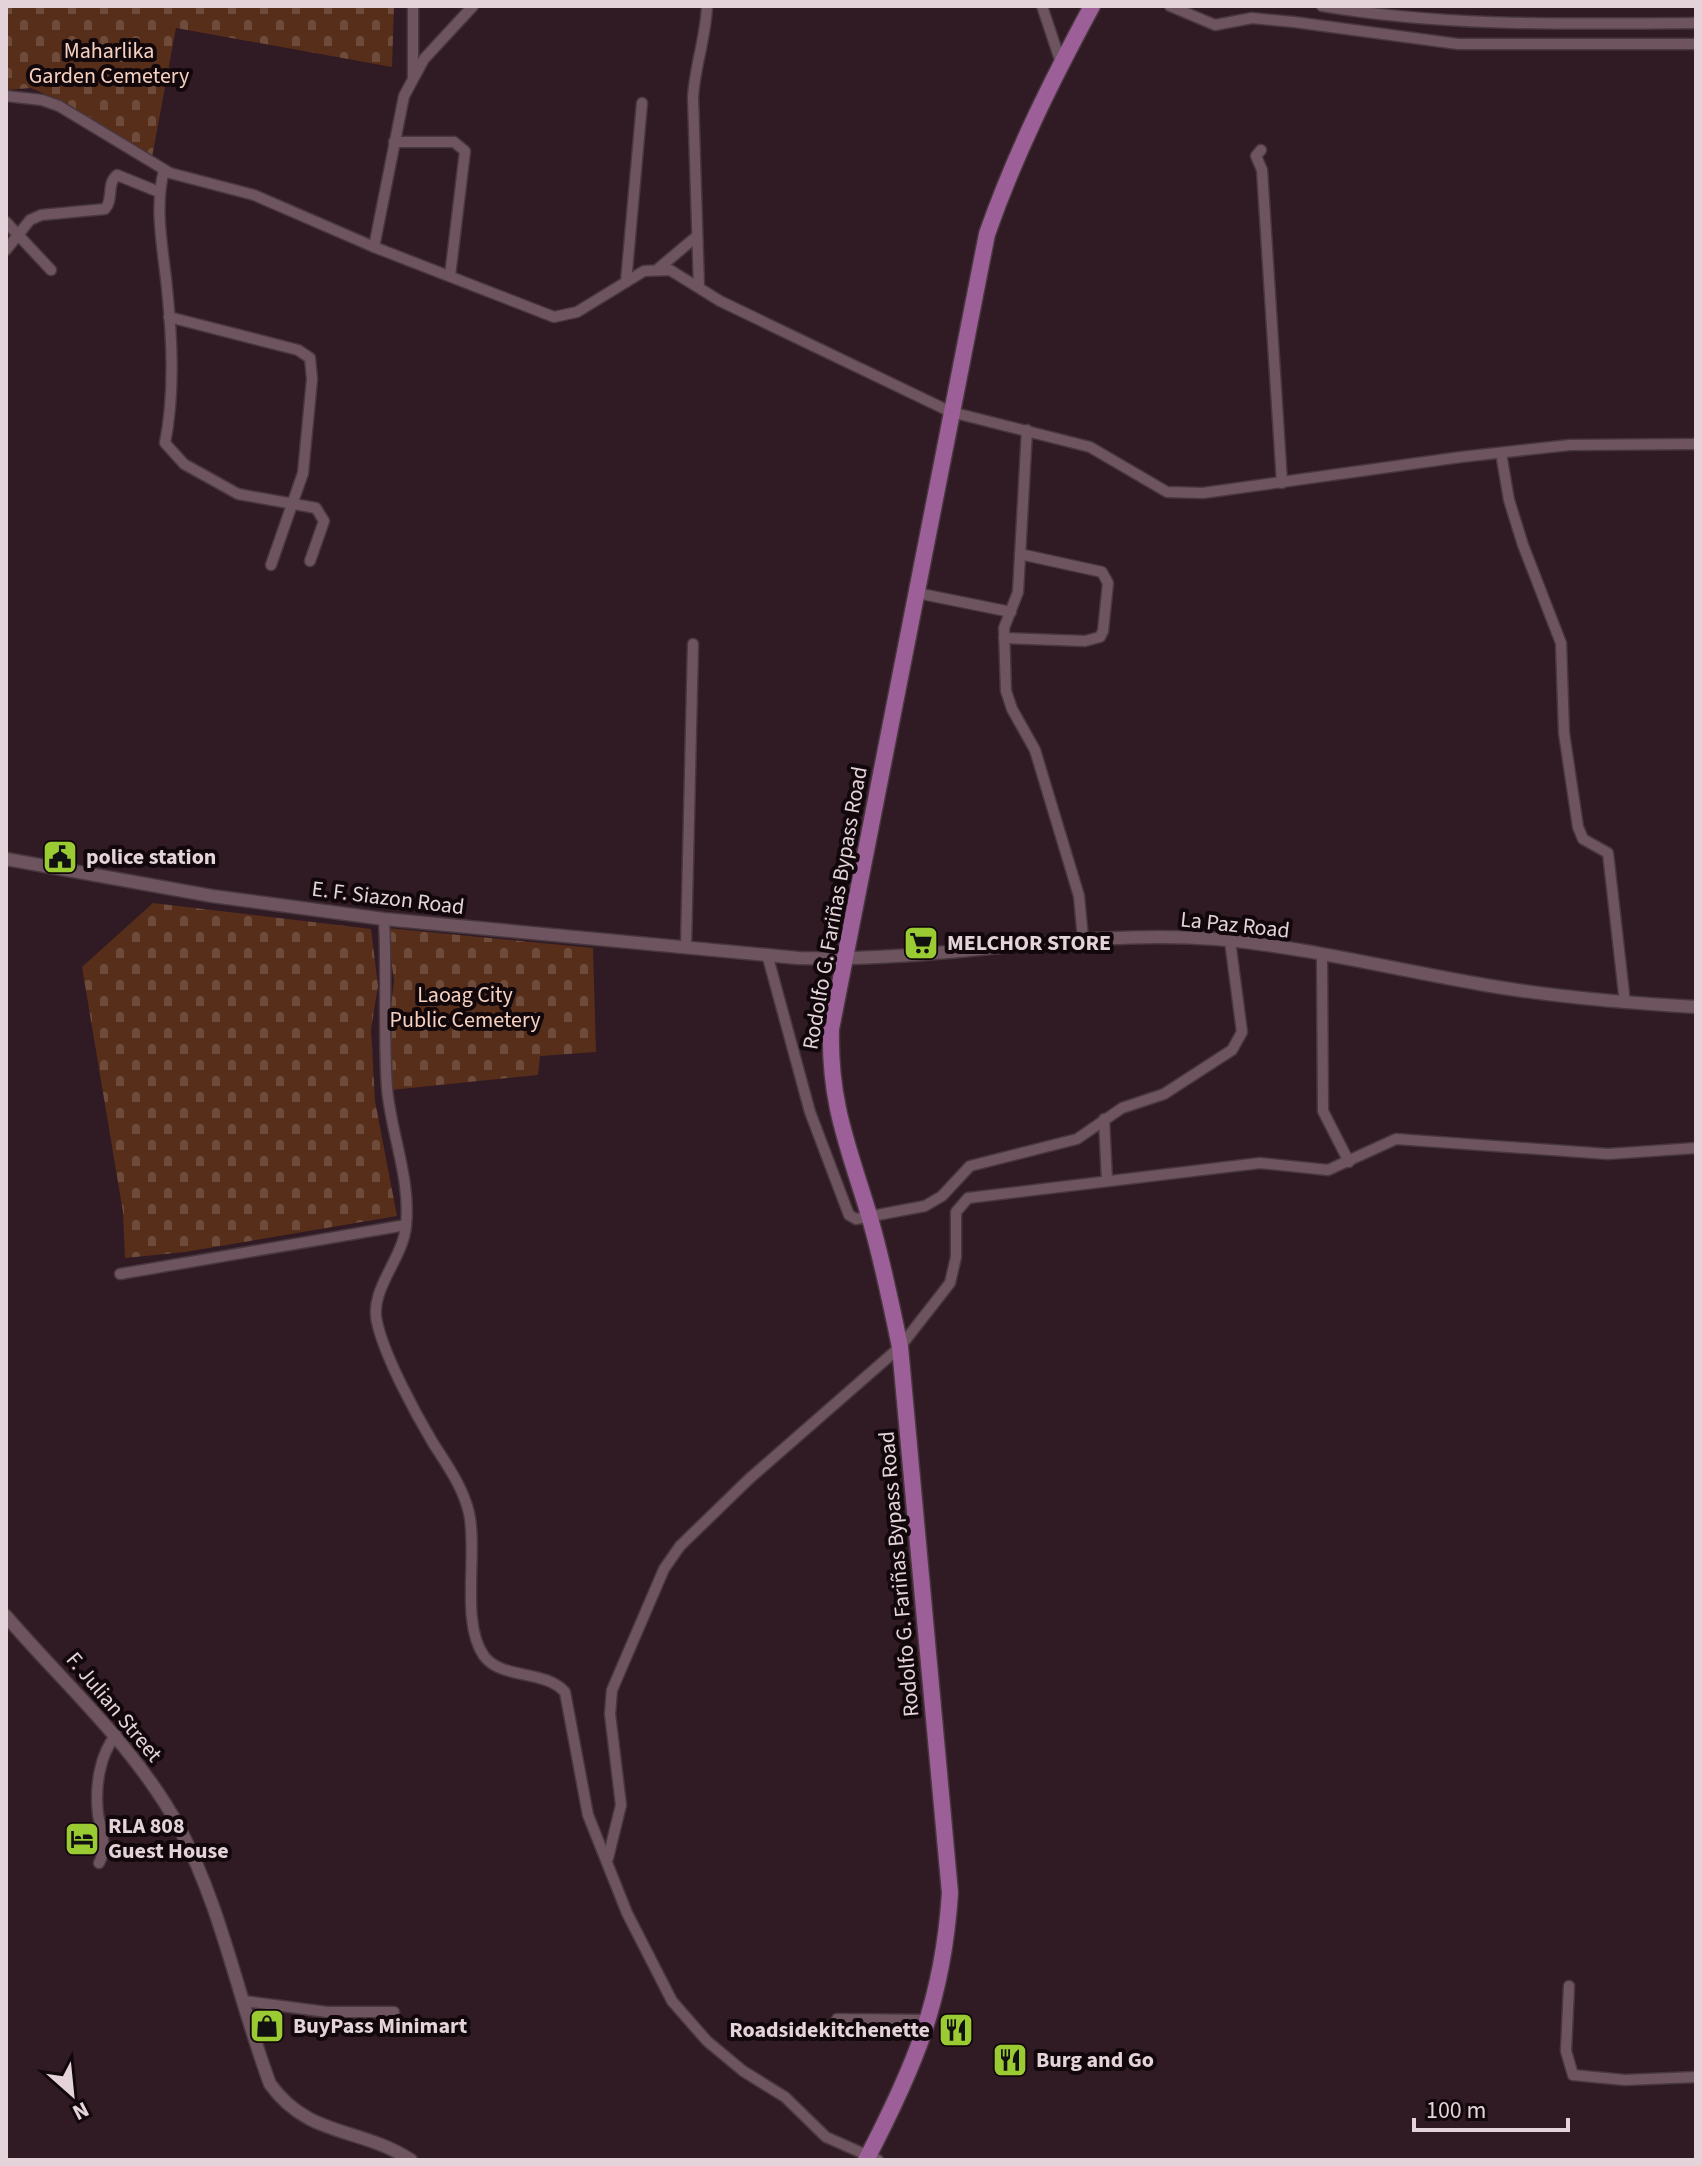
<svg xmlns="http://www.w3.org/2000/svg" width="1702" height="2166" viewBox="0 0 1702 2166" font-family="'Source Sans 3',sans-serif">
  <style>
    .cemetery { fill: url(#cemetery-stones) }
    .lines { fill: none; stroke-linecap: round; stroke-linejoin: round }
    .minor-casing { stroke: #48373e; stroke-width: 13 }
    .tertiary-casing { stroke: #48373e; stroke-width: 15 }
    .primary-casing { stroke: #48373e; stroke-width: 19 }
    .minor { stroke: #6e545f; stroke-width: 10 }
    .tertiary { stroke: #6e545f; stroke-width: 12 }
    .primary { stroke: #9c5f98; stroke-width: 16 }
    .labels { text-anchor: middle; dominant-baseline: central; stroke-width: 8; stroke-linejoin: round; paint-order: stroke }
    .park-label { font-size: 22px; fill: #f7d1c0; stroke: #12080c }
    .poi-label { font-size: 22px; font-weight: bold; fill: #e4d4da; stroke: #12080c; text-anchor: start }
    .street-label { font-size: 22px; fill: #e4d4da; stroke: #12080c }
  </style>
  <defs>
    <pattern id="cemetery-stones" width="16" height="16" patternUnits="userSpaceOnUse" patternTransform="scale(2)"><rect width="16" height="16" fill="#572e1a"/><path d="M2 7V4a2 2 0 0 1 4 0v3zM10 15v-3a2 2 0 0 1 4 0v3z" fill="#6f4b3b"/></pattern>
  </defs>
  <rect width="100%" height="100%" fill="#301a24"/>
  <g class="cemetery">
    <polygon points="6,6 394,6 392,67 176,28 152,157 66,103 31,88 6,90"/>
    <polygon points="153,903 371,929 378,986 371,1029 375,1101 397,1216 185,1252 125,1258 123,1212 82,967"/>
    <polygon points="387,928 593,948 596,1052 540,1056 538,1075 391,1090 388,1030 394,981"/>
  </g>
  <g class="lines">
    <g class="minor-casing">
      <g id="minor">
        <polyline points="413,6 413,76"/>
        <polyline points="1042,6 1061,63"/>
        <polyline points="1170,6 1215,25 1252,18 1294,22 1458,44 1696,44"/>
        <path d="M 1322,6 C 1446,27 1570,24 1696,23"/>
        <polyline points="6,96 42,100 59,106 170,173 254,195 374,247 554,317 577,312 644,271 670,270 720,301 951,412 1090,447 1167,492 1203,493 1461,457 1570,445 1696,444"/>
        <polyline points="394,142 454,142 465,151 450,276"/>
        <polyline points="1261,150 1256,156 1262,170 1282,483"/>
        <path d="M 164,170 C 154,209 163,248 167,288 C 172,338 175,393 165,443 L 184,464 L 238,494 L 316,508 L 324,521 L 310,561"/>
        <polyline points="6,222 51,270"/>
        <polyline points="374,247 404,96 424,59 473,6"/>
        <path d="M 6,250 L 30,220 L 41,215 L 105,209 C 114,199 106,184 117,175 L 159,192"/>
        <polyline points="659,268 697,236"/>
        <polyline points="626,282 642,103"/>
        <path d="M 699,287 L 693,97 C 695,65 706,37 707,6"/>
        <polyline points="169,317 298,350 310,358 312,379 303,473 271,565"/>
        <polyline points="1027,430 1018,592 1004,628 1006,691 1012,709 1035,750 1079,896 1083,939"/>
        <polyline points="1501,453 1509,500 1523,545 1561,643 1564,733 1578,827 1583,839 1608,853 1625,1003"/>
        <polyline points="917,593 1011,612"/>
        <polyline points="1004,638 1085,641 1100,637 1103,631 1108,583 1102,572 1020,554"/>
        <path d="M 384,919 C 387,975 383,1032 387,1088 C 391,1134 411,1179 406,1226 C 403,1259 369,1290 377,1322 C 384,1355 415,1413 433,1443 C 447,1465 463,1487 469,1513 C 478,1554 460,1622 484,1656 C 502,1680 544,1669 565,1692 L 588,1815 L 627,1913 L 672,2001 L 707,2041 L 743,2071 L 785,2097 L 826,2137 L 878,2160"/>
        <polyline points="686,947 693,644"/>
        <polyline points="767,954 810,1112 849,1215 856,1219 925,1206 942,1196 970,1166 1077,1139 1122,1108 1164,1094 1232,1050 1242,1032 1230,941"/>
        <polyline points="1322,956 1323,1111 1349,1162"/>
        <polyline points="1104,1119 1107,1180"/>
        <polyline points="120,1274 406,1225"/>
        <polyline points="608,1858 621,1805 610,1714 612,1690 664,1569 680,1546 749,1479 900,1347 950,1283 956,1257 956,1212 968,1198 1260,1163 1328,1170 1396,1139 1608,1154 1696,1148"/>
        <path d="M 99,1863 C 108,1846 101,1833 98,1814 C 95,1788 99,1755 116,1735"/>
        <polyline points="1569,1986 1566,2051 1573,2075 1625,2080 1696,2077"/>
        <polyline points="244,2001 327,2012 394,2012"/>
        <polyline points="837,2019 930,2020"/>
      </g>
    </g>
    <g class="tertiary-casing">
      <g id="tertiary">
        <path d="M 6,859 L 212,896 L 384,919 L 798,958 C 938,963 1076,928 1216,939 C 1306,947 1396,970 1485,985 C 1555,997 1625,1003 1696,1007"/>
        <path d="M 6,1616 C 66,1686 134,1745 179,1827 C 222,1909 238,1998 270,2084 C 309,2138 358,2126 411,2160"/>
      </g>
    </g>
    <g class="primary-casing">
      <path id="primary" d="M 866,2160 C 915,2066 943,2000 950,1893 L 900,1347 C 891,1303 882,1259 869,1215 C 848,1146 829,1102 831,1029 L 987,234 C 1015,154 1052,80 1092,6"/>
    </g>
    <use href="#minor" class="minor"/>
    <use href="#tertiary" class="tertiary"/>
    <use href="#primary" class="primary"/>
  </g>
  <defs>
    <g id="civic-square" transform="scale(1.8)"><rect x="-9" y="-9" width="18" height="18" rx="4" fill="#9bcb33" stroke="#12080c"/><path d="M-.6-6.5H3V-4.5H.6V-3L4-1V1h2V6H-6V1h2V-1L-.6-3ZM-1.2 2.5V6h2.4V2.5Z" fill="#111"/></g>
    <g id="supermarket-square" transform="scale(1.8)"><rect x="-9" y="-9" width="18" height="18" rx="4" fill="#9bcb33" stroke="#12080c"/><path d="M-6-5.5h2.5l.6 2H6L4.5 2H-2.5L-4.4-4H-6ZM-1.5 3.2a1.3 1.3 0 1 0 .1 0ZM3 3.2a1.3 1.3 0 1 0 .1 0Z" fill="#111"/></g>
    <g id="hotel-square" transform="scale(1.8)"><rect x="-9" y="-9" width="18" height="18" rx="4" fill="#9bcb33" stroke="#12080c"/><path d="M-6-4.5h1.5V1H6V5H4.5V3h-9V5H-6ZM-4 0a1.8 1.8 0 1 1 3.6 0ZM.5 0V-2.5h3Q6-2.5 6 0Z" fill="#111"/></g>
    <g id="shop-square" transform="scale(1.8)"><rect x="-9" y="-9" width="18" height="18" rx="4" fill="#9bcb33" stroke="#12080c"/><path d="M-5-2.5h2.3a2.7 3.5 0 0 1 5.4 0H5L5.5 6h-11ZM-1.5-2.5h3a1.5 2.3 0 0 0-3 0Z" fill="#111"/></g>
    <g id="restaurant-square" transform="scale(1.8)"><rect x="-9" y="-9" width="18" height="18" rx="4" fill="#9bcb33" stroke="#12080c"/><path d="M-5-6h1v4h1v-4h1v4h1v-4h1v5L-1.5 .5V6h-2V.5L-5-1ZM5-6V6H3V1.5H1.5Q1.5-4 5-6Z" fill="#111"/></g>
  </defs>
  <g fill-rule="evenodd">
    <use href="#civic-square" x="60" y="857"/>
    <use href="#supermarket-square" x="921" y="943"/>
    <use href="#hotel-square" x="82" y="1839"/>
    <use href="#shop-square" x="267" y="2026"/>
    <use href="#restaurant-square" x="956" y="2030"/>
    <use href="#restaurant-square" x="1010" y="2060"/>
  </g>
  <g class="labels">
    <g class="park-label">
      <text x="109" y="51">Maharlika<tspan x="109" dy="25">Garden Cemetery</tspan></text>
      <text x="465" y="995">Laoag City<tspan x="465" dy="25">Public Cemetery</tspan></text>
    </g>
    <g class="poi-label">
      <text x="86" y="857">police station</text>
      <text x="947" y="943">MELCHOR STORE</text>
      <text x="108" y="1826">RLA 808<tspan x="108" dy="25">Guest House</tspan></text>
      <text x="293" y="2026">BuyPass Minimart</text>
      <text x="930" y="2030" text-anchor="end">Roadsidekitchenette</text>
      <text x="1036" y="2060">Burg and Go</text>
    </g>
    <g class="street-label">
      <text transform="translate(388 898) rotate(7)">E. F. Siazon Road</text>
      <text transform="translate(835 908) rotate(-80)">Rodolfo G. Fariñas Bypass Road</text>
      <text transform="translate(1235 925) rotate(6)">La Paz Road</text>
      <text transform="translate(899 1574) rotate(-95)">Rodolfo G. Fariñas Bypass Road</text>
      <text transform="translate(114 1707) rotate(50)">F. Julian Street</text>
    </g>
  </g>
  <rect width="1702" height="2166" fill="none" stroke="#e4d4da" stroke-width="16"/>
  <g transform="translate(72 2094) rotate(153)" stroke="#12080c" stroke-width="6" paint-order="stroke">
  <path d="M0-6L14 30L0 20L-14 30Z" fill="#e4d4da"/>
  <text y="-12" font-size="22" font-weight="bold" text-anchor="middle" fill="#e4d4da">N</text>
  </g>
  <path d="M1414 2118v12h154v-12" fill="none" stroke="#e4d4da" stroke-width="4"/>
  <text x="1426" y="2118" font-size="24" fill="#e4d4da" stroke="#12080c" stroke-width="6" paint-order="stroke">100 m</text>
</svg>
